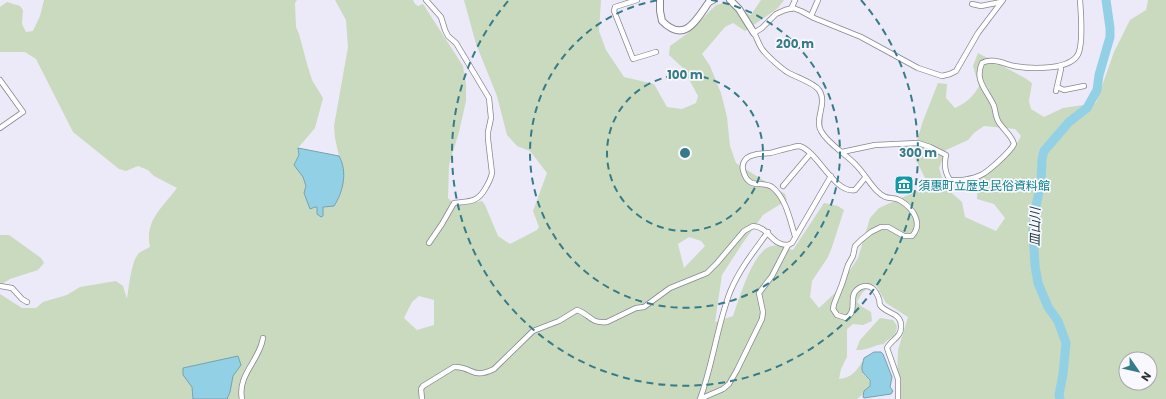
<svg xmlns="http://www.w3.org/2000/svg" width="1166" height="399" viewBox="0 0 1166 399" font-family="Poppins,'Noto Sans JP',sans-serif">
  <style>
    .green { fill: #c9dabe; fill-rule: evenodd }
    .water { fill: #92d1e5; stroke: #76a1b1 }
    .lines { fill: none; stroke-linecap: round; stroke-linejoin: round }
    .river { stroke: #92d1e5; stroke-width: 9 }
    .street-casing { stroke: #888693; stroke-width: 6 }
    .secondary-casing { stroke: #888693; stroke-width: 8 }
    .street { stroke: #fff; stroke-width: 4.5 }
    .secondary { stroke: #fff; stroke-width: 6 }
    .ring { fill: none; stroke: #367c88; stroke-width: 2; stroke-dasharray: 7 5 }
    .labels { text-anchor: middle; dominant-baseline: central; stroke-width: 3.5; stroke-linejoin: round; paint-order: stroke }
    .culture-label { font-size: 12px; fill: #0d838f; stroke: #f9f8fe; text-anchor: start }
    .water-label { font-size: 13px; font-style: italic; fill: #16353e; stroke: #f9f8fe }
    .centre { fill: #367c88; stroke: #f9f8fe; stroke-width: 2 }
    .ring-label { font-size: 12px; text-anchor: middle; font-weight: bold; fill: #367c88; stroke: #f9f8fe; stroke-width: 3.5; stroke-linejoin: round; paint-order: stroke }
  </style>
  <rect width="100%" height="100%" fill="#eceaf8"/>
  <g class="green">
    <path d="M 44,0 L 297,0 L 295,3 L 296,27 L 299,34 L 307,64 L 312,80 L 323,98 L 315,128 L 298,148 L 299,155 L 294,165 L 303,177 L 306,186 L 304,194 L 311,209 L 315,207 L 317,207 L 323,216 L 323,207 L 343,181 L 342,161 L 339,156 L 335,138 L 334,126 L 348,47 L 346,20 L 335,0 L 413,0 L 415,4 L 418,6 L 423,4 L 463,66 L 466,84 L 466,101 L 459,132 L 449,165 L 448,198 L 457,206 L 482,201 L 485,205 L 498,236 L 510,244 L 537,230 L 539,227 L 533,211 L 547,173 L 530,151 L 517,146 L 507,135 L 497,96 L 476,44 L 464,0 L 601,0 L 599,31 L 606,50 L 624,77 L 654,84 L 667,107 L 682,109 L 696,103 L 698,96 L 683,68 L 669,55 L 670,46 L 688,33 L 716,5 L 724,3 L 751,15 L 761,0 L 784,0 L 778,8 L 745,31 L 733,23 L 725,27 L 702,54 L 710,66 L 721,93 L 727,117 L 730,146 L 736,163 L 785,194 L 787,200 L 763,215 L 742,244 L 722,275 L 715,322 L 733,316 C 739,300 753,249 772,246 C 778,244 787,249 793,250 L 824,203 L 838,206 L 844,210 L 832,247 L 828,257 L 812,281 L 810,297 L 819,308 L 835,293 L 858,258 L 870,218 L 879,208 L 921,189 L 927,182 L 913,154 L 923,121 L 938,83 L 947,84 L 946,98 L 955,108 C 966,103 973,97 979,86 L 973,66 L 978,53 L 1025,78 L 1032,83 L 1029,101 L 1031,109 L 1044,117 L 1063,108 L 1096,103 L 1114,52 L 1130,20 L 1146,10 L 1148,0 L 1166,0 L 1166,399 L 895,399 L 897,386 L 898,350 L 908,317 L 886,303 L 877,287 L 872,284 L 862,293 L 857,302 L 861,306 L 871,312 L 872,321 L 863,325 L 853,324 L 847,329 L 847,357 L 841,369 L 839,379 C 852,378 857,370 864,359 L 863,374 L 868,378 C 873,388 864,393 857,399 L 0,399 L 0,294 L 22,308 L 36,308 L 43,302 L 67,295 L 80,287 L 116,281 L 123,286 L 127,299 C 129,288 131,261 139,253 C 142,251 146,249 150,247 C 144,221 163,207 177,188 L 154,176 L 148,170 L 138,166 L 126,171 L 119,169 L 73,132 L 36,59 L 25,52 L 0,52 L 0,7 L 7,2 L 20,6 L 23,10 L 22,24 L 26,32 L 33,31 L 40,16 ZM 984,126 L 1015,129 L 1021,136 L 1014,149 L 993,167 L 978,178 L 977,199 L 994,204 L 1005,218 L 996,231 L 965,217 L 962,202 L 945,187 L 939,168 L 946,150 L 968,140 L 974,133 ZM 689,237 L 701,241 L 705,246 L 684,268 L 678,244 ZM 419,296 L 434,300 L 434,325 L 417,330 L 404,318 L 412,302 ZM 1126,359 L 1150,359 L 1150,383 L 1126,383 Z"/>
    <polygon points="0,235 9,235 41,258 44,263 38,270 10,279 0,285"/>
    <path d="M 880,318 L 893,320 L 897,326 C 896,339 890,336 884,344 C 874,345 866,351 856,350 L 860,340 Z"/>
  </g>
  <g class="water">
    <path d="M 298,148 L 339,156 C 348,172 343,192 334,206 L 323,207 L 323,216 L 321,217 L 317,214 L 317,207 L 315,207 L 310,209 L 304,193 L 306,186 L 303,177 L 294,165 L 299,155 Z"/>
    <path d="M 874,352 L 881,352 L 883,354 L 892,377 L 890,387 L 893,391 L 891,394 L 864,398 L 863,397 L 864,391 L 870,386 L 870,380 C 860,370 861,371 864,358 Z"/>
    <polygon points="238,356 241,365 233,376 230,392 227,399 193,399 192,387 183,375 183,368"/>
  </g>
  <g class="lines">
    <polyline class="river" points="1060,399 1059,395 1063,374 1066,343 1058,321 1048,307 1038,283 1035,266 1033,228 1035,211 1041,182 1042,159 1044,151 1069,122 1087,108 1097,90 1099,75 1110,37 1110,28 1106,0"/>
    <g class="street-casing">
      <g id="street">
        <path d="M 426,0 L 441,17 L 445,30 L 448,36 L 456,43 L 489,98 L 491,118 L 488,132 L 488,139 L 492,173 C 491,179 488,184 485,189 C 477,203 469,201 454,203 L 442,224 L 429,243"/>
        <polyline points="637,0 615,7 614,11 633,59 656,52"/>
        <polyline points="972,4 981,6 1001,2"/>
        <polyline points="791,9 795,0"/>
        <polyline points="811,16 818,0"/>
        <polyline points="0,80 23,112 0,128"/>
        <polyline points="1057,87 1064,90 1084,86"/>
        <polyline points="1056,91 1061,69 1060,66"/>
        <path d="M 842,152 L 875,145 L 918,143 L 930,147 L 946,155 C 944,164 945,173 950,180 C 959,181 973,179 981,175 C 988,172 1011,151 1014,144 C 1012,136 1005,131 1000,124 C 995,118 996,112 994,106 C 987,90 974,81 982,63 C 991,57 1005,64 1014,66 C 1030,69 1073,71 1079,52 C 1083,40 1081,13 1080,0"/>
        <polyline points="783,186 810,154"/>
        <path d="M 795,236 C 790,220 786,198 772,187 C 762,180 748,191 743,170 C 741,162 747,156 754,155 C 759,153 764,154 770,153 C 776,152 783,149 790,148 C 793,147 796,146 799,146 C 817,150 834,194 855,190 L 865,178"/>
        <polyline points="0,286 12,288 22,299 27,302"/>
        <path d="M 242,399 C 237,375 260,360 263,338"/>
        <path d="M 422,399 L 421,389 L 423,386 L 454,367 C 472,366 472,380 494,369 L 533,331 L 559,321 L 577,310 C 590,314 590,324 607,322 L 636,308 L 644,307 L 670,288 L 707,273 L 717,263 L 744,231 L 753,226 C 769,227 772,246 788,245"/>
        <polyline points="700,399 723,389 729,384 737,370 762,319 763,312 759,293 772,276 788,245 792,243 831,176"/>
        <path d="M 700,399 C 713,364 717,326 730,292 C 739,270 754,251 768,232"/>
        <path d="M 898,399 L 898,379 L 887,348 C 891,340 902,337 901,326 C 901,312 886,314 880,305 C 879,303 880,301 879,299 C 876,291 871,283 861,287 C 845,295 860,310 846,318 L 837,315 L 833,309 L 834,304 L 842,284 L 848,265 L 853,256 L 855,246 L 861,240 L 871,232 L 881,227 L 888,227 L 904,236 L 912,236 C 923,224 914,209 901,201 C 891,195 888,202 877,191 C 869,183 864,173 856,165 C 846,154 828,144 821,131 C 814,119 828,103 819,90 C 813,82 795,77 787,72 C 781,68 767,56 762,49 C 759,45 757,38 754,33 L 762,28 L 776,14 L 785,10 L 793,8 L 801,11 L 814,18 L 861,37 L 918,68 L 942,76 L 950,74 L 956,71 L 978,33 L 1003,0"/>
      </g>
    </g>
    <g class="secondary-casing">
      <g id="secondary">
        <path d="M 660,0 L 660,11 L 662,21 C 685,44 696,20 709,2 L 713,0"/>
        <polyline points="730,0 739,9 754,33"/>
      </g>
    </g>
    <use href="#street" class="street"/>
    <use href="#secondary" class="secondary"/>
  </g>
  <g class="ring">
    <circle cx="685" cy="153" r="78"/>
    <path d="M711 0A155 155 0 1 1 659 0"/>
    <path d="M861 0A233 233 0 1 1 509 0"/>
  </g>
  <defs>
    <g id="museum-square" transform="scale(1)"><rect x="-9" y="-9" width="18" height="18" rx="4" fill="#0f9aa8" stroke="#f9f8fe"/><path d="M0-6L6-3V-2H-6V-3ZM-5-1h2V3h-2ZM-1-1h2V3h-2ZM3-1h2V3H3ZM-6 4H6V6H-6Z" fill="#fff"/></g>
  </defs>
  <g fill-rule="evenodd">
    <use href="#museum-square" x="904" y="185"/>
  </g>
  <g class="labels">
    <g class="culture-label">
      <text x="918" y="185">須惠町立歴史民俗資料館</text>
    </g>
    <g class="water-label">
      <text transform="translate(1035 227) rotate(-89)">皿山川</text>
    </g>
  </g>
  <circle cx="685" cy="153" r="6" class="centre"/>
  <g class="ring-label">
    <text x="795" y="48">200 m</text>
    <text x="685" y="79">100 m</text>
    <text x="918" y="157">300 m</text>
  </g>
  <g transform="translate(1138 371) rotate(124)"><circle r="19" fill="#f9f8fe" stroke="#aaa9ae"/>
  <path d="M0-3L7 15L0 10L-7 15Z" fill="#367c88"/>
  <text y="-6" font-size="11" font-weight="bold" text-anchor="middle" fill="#333237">N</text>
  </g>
</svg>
